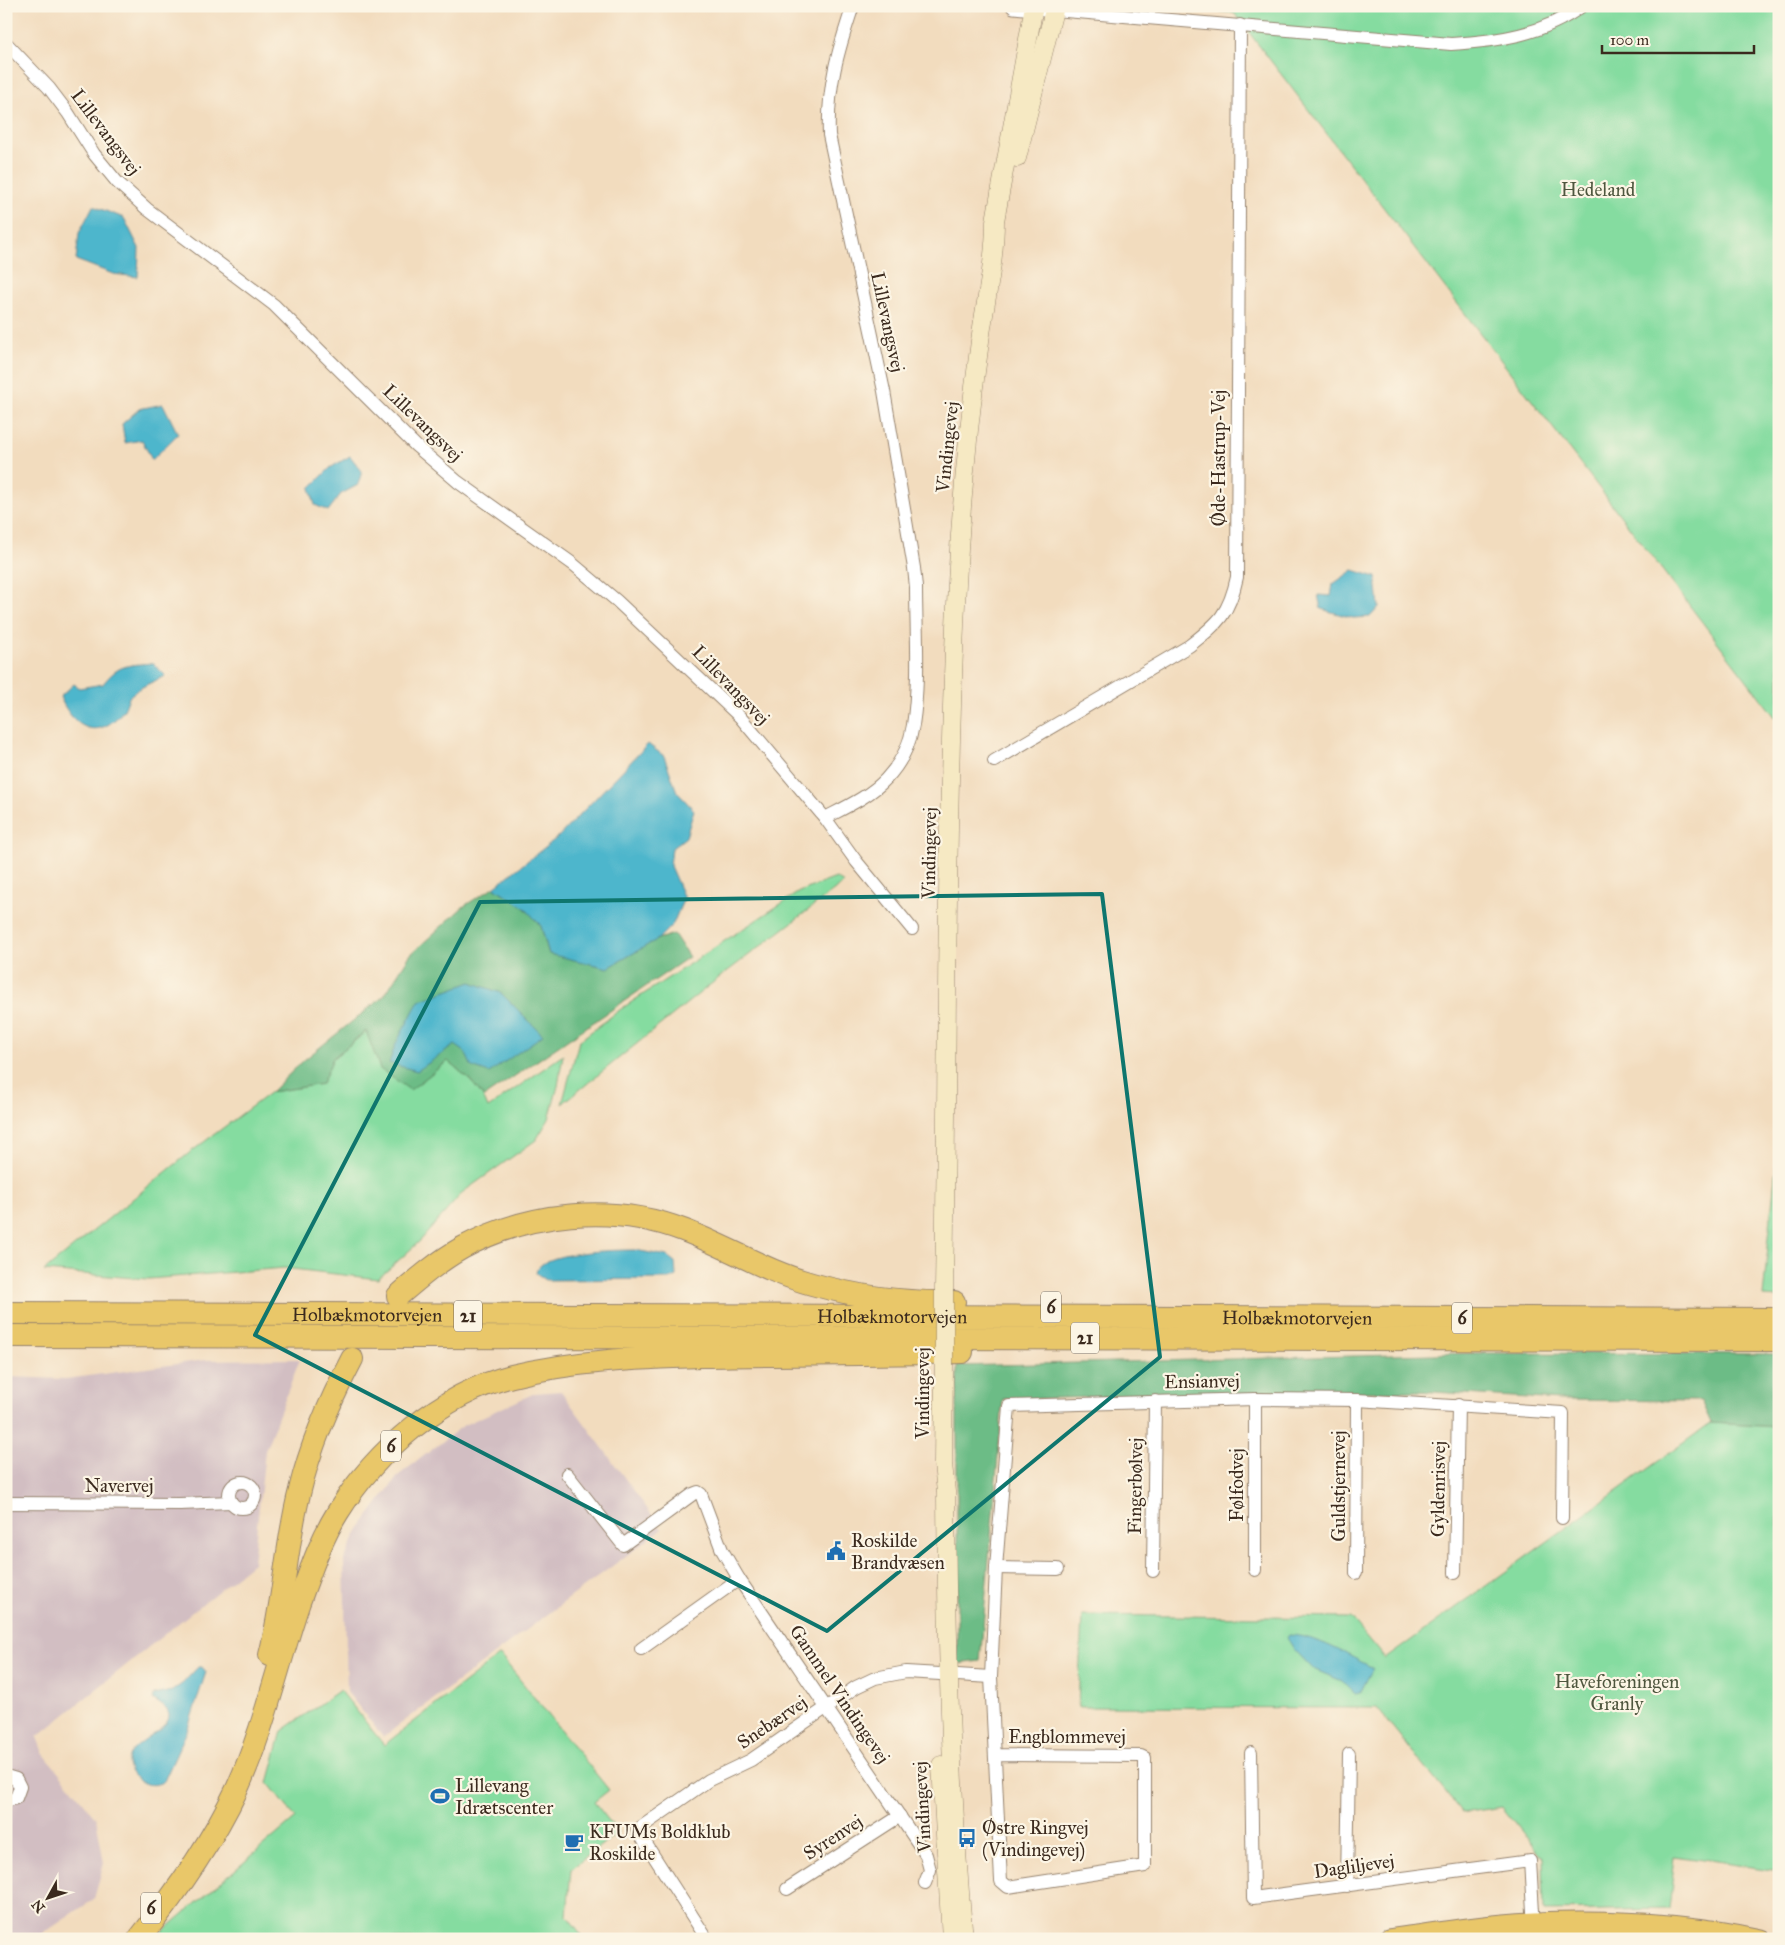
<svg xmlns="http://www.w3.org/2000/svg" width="1785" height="1945" viewBox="0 0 1785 1945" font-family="'IM FELL Great Primer',serif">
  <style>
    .industrial { fill: #d2bec2 }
    .green { fill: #85dca0; stroke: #60835f }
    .forest { fill: #6cbc86; stroke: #547352 }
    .water { fill: #4eb6cc; stroke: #447075 }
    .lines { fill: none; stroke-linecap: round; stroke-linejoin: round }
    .minor-casing { stroke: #96836e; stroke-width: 14 }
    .tertiary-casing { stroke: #96836e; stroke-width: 17 }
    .secondary-casing { stroke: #96836e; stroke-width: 19 }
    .primary-casing { stroke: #96836e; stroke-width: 21 }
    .motorway-casing { stroke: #96836e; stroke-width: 24 }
    .minor { stroke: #fff; stroke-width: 12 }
    .tertiary { stroke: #fff; stroke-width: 15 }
    .secondary { stroke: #f6e9c3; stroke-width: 18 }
    .primary { stroke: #e9c769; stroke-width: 19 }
    .motorway { stroke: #e9c769; stroke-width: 22 }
    .secondary-bridge-casing { stroke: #96836e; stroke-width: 19; stroke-linecap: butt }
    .secondary-bridge { stroke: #f6e9c3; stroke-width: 18 }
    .marked { fill: none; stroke: #0f766e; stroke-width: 4; stroke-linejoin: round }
    .labels { text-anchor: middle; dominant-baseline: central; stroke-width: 4.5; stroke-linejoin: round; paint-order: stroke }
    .shield { fill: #fcf5e5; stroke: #75675a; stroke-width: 1 }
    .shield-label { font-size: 18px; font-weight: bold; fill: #3b2a1e }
    .street-label { font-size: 19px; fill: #3b2a1e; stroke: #fcf5e5 }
    .park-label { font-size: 19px; fill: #4e563e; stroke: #fcf5e5 }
    .poi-label { font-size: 19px; fill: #3b2a1e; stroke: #fcf5e5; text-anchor: start }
  </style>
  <rect width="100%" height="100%" fill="#fcf5e5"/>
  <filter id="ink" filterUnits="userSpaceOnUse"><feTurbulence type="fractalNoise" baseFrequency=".02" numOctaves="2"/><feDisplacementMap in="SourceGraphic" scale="10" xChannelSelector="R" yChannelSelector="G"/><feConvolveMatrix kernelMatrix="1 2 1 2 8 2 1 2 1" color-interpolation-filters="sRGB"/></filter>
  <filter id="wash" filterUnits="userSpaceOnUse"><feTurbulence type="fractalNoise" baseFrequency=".0096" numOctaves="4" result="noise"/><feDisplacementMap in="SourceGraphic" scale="20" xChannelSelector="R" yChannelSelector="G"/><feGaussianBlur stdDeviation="1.12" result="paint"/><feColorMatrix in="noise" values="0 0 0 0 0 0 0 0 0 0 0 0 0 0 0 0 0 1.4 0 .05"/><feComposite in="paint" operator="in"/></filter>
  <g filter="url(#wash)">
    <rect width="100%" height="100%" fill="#f2dcbe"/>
    <g class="industrial">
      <polygon points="300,1359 265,1451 253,1563 37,1737 43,1753 96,1818 104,1863 94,1899 35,1939 6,1939 6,1377 66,1379 206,1360"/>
      <polygon points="561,1391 662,1529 383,1737 347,1692 344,1560 359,1529 399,1475 464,1425 535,1393"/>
    </g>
    <g class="green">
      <polygon points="1172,6 1779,6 1779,722 1234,13"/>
      <polygon points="836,878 844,883 716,980 562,1104 579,1041 621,1009 799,892"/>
      <path d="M 367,1031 L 380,1069 L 411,1089 L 448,1061 C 464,1075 481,1087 488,1108 L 563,1055 L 558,1086 L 549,1119 L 536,1140 L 463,1192 L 420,1241 L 378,1279 L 284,1268 L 148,1279 L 44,1271 L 188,1154 L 271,1092 L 322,1084 L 333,1058 Z"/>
      <polygon points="1779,1165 1779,1298 1763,1297 1776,1166"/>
      <polygon points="1711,1423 1779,1427 1779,1871 1675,1856 1669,1909 1544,1911 1543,1858 1502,1807 1462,1813 1377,1708 1078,1707 1082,1615 1351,1618 1385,1659"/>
      <polygon points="500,1655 609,1790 594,1802 618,1832 571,1869 567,1916 585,1939 154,1939 296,1818 268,1783 282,1731 340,1690 384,1745"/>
    </g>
    <g class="forest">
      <polygon points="494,887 525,908 541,926 549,954 658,939 674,934 689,957 484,1097 470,1080 448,1061 410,1090 380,1069 366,1031 333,1058 322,1084 271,1092 304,1060 384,996 410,955 464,906"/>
      <polygon points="1473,1353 1779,1354 1779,1427 1711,1423 1701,1401 1560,1400 1418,1391 1003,1399 980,1661 957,1664 957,1366"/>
    </g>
    <g class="water">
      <polygon points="93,206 124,218 139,248 138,277 113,274 76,260 79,233"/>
      <polygon points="163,404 178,434 152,460 142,440 125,443 122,424 139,409"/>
      <polygon points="350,456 362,471 358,485 341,494 328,511 315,505 310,488 330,468"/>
      <polygon points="1353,570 1376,577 1379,607 1370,617 1353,618 1321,609 1318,595 1331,596 1333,584"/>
      <path d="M 153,663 L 166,676 C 154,681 142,686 132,694 C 127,698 127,706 123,711 C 98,742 74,729 60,697 L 74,684 L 79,688 L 103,684 C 118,664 129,665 153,663 Z"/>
      <polygon points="648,744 664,756 677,792 694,810 686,837 672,848 670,866 684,898 673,924 658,939 608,968 549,954 541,926 525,908 494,887 558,837"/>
      <polygon points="471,982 501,993 543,1035 489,1073 472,1067 465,1052 455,1045 417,1071 389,1063 396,1043 419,1001"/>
      <path d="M 635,1250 L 667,1256 L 675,1262 L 676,1276 L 670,1279 L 546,1280 L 536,1273 C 538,1251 616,1250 635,1250 Z"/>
      <path d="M 1289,1635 C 1318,1636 1347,1655 1373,1668 L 1360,1693 L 1355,1694 L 1342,1681 L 1313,1669 L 1294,1649 L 1287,1638 Z"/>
      <path d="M 198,1667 L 202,1667 L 206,1672 L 187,1731 L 164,1781 C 146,1793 123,1773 129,1757 C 134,1742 168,1731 169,1716 C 169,1708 158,1703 153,1699 L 154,1695 L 172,1691 L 183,1683 Z"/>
    </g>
  </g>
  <g filter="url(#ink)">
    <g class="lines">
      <g class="minor-casing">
        <g id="minor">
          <path d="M 1054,10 L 1451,44 C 1498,41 1543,35 1582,6"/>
          <path d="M 6,43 L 49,88 L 68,113 L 94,154 L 117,182 L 147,209 L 274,305 L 416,446 L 458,482 L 573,564 L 617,601 L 740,717 L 825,818 C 846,807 870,796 886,779 C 900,764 910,745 913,725 C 920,681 916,631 916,587 L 914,568 L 884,391 L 829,135 C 827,88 838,50 853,6"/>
          <path d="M 994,761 L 1189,646 C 1218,623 1229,615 1237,577 L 1240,25"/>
          <polyline points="825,818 856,861 912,929"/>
          <polyline points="1255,1399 1255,1570"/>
          <polyline points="567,1474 623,1545 693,1494 698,1492 701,1494 722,1550 739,1579 926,1855 930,1870 925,1883"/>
          <circle cx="242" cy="1495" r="13"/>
          <polyline points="6,1503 180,1504 231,1502"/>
          <polyline points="996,1568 1058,1569"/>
          <polyline points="1153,1571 1155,1401"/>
          <polyline points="1356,1573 1357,1400"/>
          <polyline points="1455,1573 1458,1405"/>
          <polyline points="641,1649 739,1579"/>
          <polyline points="1251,1753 1253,1898 1530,1861 1534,1928"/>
          <polyline points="995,1755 1141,1756 1145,1758 1145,1866 1008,1887 1001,1881 991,1677 996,1568 1009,1406 1255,1399 1357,1400 1563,1413 1562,1518"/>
          <polyline points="6,1776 16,1779 20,1787 16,1798 6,1801"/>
          <polyline points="1347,1886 1349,1754"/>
          <polyline points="787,1889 900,1816"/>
          <polyline points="707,1939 637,1830 709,1780 751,1760 856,1687 875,1678 906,1672 991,1677"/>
        </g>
      </g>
      <g class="tertiary-casing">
        <polyline id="tertiary" points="1014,6 1054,10"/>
      </g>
      <g class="secondary-casing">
        <g id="secondary">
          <polyline points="1017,158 1055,6"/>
          <path d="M 944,1290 C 948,1055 945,819 957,584 C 961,506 968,427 979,349 C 984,306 995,264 995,221 L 1034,6"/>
          <path d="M 944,1364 L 943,1464 L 946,1492 C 947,1641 950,1790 964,1939"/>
          <polyline points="941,1765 951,1939"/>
        </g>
      </g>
      <g class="primary-casing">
        <g id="primary">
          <path d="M 1388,1939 C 1437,1932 1486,1924 1535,1922 C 1611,1919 1687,1923 1761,1939"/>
          <path d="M 1499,1939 C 1554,1933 1610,1933 1664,1939"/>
        </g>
      </g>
      <g class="motorway-casing">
        <g id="motorway">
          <path d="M 398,1296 C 419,1278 439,1261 462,1248 C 528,1212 612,1203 683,1230 C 726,1246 767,1272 812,1284 C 858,1297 907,1303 954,1302"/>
          <path id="s1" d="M 6,1313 L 1779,1319"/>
          <polyline points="6,1336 1779,1340"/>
          <path d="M 270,1655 C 284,1601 286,1544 300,1490 C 311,1443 330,1401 352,1359"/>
          <path d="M 139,1939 C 177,1892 211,1844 237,1789 C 264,1729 278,1664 299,1602 C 310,1572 321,1539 338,1512 C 376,1451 441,1394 512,1376 C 574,1361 638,1358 702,1356 C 788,1354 875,1355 962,1352"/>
        </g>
      </g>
      <use href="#minor" class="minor"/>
      <use href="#tertiary" class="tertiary"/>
      <use href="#secondary" class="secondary"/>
      <use href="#primary" class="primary"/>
      <use href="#motorway" class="motorway"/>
      <g class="secondary-bridge-casing">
        <polyline id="secondary-bridge" points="944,1364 944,1290"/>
      </g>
      <use href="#secondary-bridge" class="secondary-bridge"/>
    </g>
  </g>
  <path class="marked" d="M 1102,894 L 1160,1357 L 827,1631 L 255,1335 L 480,902 Z"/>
  <defs>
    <g id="civic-bare" transform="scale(1.5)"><path d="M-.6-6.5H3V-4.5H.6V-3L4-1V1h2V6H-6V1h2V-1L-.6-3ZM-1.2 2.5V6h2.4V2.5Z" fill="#1f6fb2" stroke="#fcf5e5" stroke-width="2.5" paint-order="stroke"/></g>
    <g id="stadium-bare" transform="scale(1.5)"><path d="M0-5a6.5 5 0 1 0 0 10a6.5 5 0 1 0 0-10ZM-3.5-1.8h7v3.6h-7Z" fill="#1f6fb2" stroke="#fcf5e5" stroke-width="2.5" paint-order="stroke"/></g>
    <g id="bus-bare" transform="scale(1.5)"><path d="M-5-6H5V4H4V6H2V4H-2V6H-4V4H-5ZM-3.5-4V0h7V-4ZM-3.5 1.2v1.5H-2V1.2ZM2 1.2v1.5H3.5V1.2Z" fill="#1f6fb2" stroke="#fcf5e5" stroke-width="2.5" paint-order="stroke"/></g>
    <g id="cafe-bare" transform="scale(1.5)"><path d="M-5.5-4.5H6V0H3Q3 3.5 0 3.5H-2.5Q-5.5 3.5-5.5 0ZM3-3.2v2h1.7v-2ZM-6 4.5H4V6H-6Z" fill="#1f6fb2" stroke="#fcf5e5" stroke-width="2.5" paint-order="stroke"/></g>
  </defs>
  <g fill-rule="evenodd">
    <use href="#civic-bare" x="836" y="1551"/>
    <use href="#stadium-bare" x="440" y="1796"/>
    <use href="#bus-bare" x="967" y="1838"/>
    <use href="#cafe-bare" x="574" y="1842"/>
  </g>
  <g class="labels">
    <g class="shield">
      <rect x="1041" y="1291.5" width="20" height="31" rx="4"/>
      <rect x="454" y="1300.5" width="28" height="31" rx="4"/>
      <rect x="1452" y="1302.5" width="20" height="31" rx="4"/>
      <rect x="1071" y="1322.5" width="28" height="31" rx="4"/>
      <rect x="381" y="1430.5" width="20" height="31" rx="4"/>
      <rect x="141" y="1892.5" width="20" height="31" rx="4"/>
    </g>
    <g class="shield-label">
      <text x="1051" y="1307">6</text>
      <text x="468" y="1316">21</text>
      <text x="1462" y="1318">6</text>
      <text x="1085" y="1338">21</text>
      <text x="391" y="1446">6</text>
      <text x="151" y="1908">6</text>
    </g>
    <g class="street-label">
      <text transform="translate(106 132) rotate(53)">Lillevangsvej</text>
      <text transform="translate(888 322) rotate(78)">Lillevangsvej</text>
      <text transform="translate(423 423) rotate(44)">Lillevangsvej</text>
      <text transform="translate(947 447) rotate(-84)">Vindingevej</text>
      <text transform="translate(1218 458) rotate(-90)">Øde-Hastrup-Vej</text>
      <text transform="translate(731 685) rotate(46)">Lillevangsvej</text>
      <text transform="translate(929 853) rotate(-89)">Vindingevej</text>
      <text stroke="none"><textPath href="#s1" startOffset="361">Holbækmotorvejen</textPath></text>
      <text stroke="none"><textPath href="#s1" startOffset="886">Holbækmotorvejen</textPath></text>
      <text stroke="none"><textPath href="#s1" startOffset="1291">Holbækmotorvejen</textPath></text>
      <text transform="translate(1202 1381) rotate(-1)">Ensianvej</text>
      <text transform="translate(922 1393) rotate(-90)">Vindingevej</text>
      <text x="119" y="1485">Navervej</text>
      <text transform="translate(1236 1485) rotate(-90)">Følfodvej</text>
      <text transform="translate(1135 1486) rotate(-89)">Fingerbølvej</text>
      <text transform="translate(1338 1486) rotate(-90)">Guldstjernevej</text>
      <text transform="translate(1438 1489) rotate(-89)">Gyldenrisvej</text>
      <text transform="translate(840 1694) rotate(56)">Gammel Vindingevej</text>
      <text transform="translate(772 1722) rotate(-34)">Snebærvej</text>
      <text x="1067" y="1736">Engblommevej</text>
      <text transform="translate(922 1807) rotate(-93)">Vindingevej</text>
      <text transform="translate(833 1837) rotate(-33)">Syrenvej</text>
      <text transform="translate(1354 1866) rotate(-8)">Dagliljevej</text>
    </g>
    <g class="park-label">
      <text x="1598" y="189">Hedeland</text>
      <text x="1617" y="1681">Haveforeningen<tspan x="1617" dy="22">Granly</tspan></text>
    </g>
    <g class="poi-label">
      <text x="851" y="1540">Roskilde<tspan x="851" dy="22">Brandvæsen</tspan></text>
      <text x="455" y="1785">Lillevang<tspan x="455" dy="22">Idrætscenter</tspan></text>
      <text x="982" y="1827">Østre Ringvej<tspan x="982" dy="22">(Vindingevej)</tspan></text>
      <text x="589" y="1831">KFUMs Boldklub<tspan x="589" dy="22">Roskilde</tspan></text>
    </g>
  </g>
  <rect width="1785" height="1945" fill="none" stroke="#fcf5e5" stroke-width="25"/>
  <g transform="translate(48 1898) rotate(230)" stroke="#fcf5e5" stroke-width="4" paint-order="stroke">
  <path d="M0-4L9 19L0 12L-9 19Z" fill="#3b2a1e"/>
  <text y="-8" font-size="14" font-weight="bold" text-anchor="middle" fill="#3b2a1e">N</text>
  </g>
  <path d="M1602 45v8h152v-8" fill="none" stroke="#3b2a1e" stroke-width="2.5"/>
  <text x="1610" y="45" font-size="15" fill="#3b2a1e" stroke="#fcf5e5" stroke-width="4" paint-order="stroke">100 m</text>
</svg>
